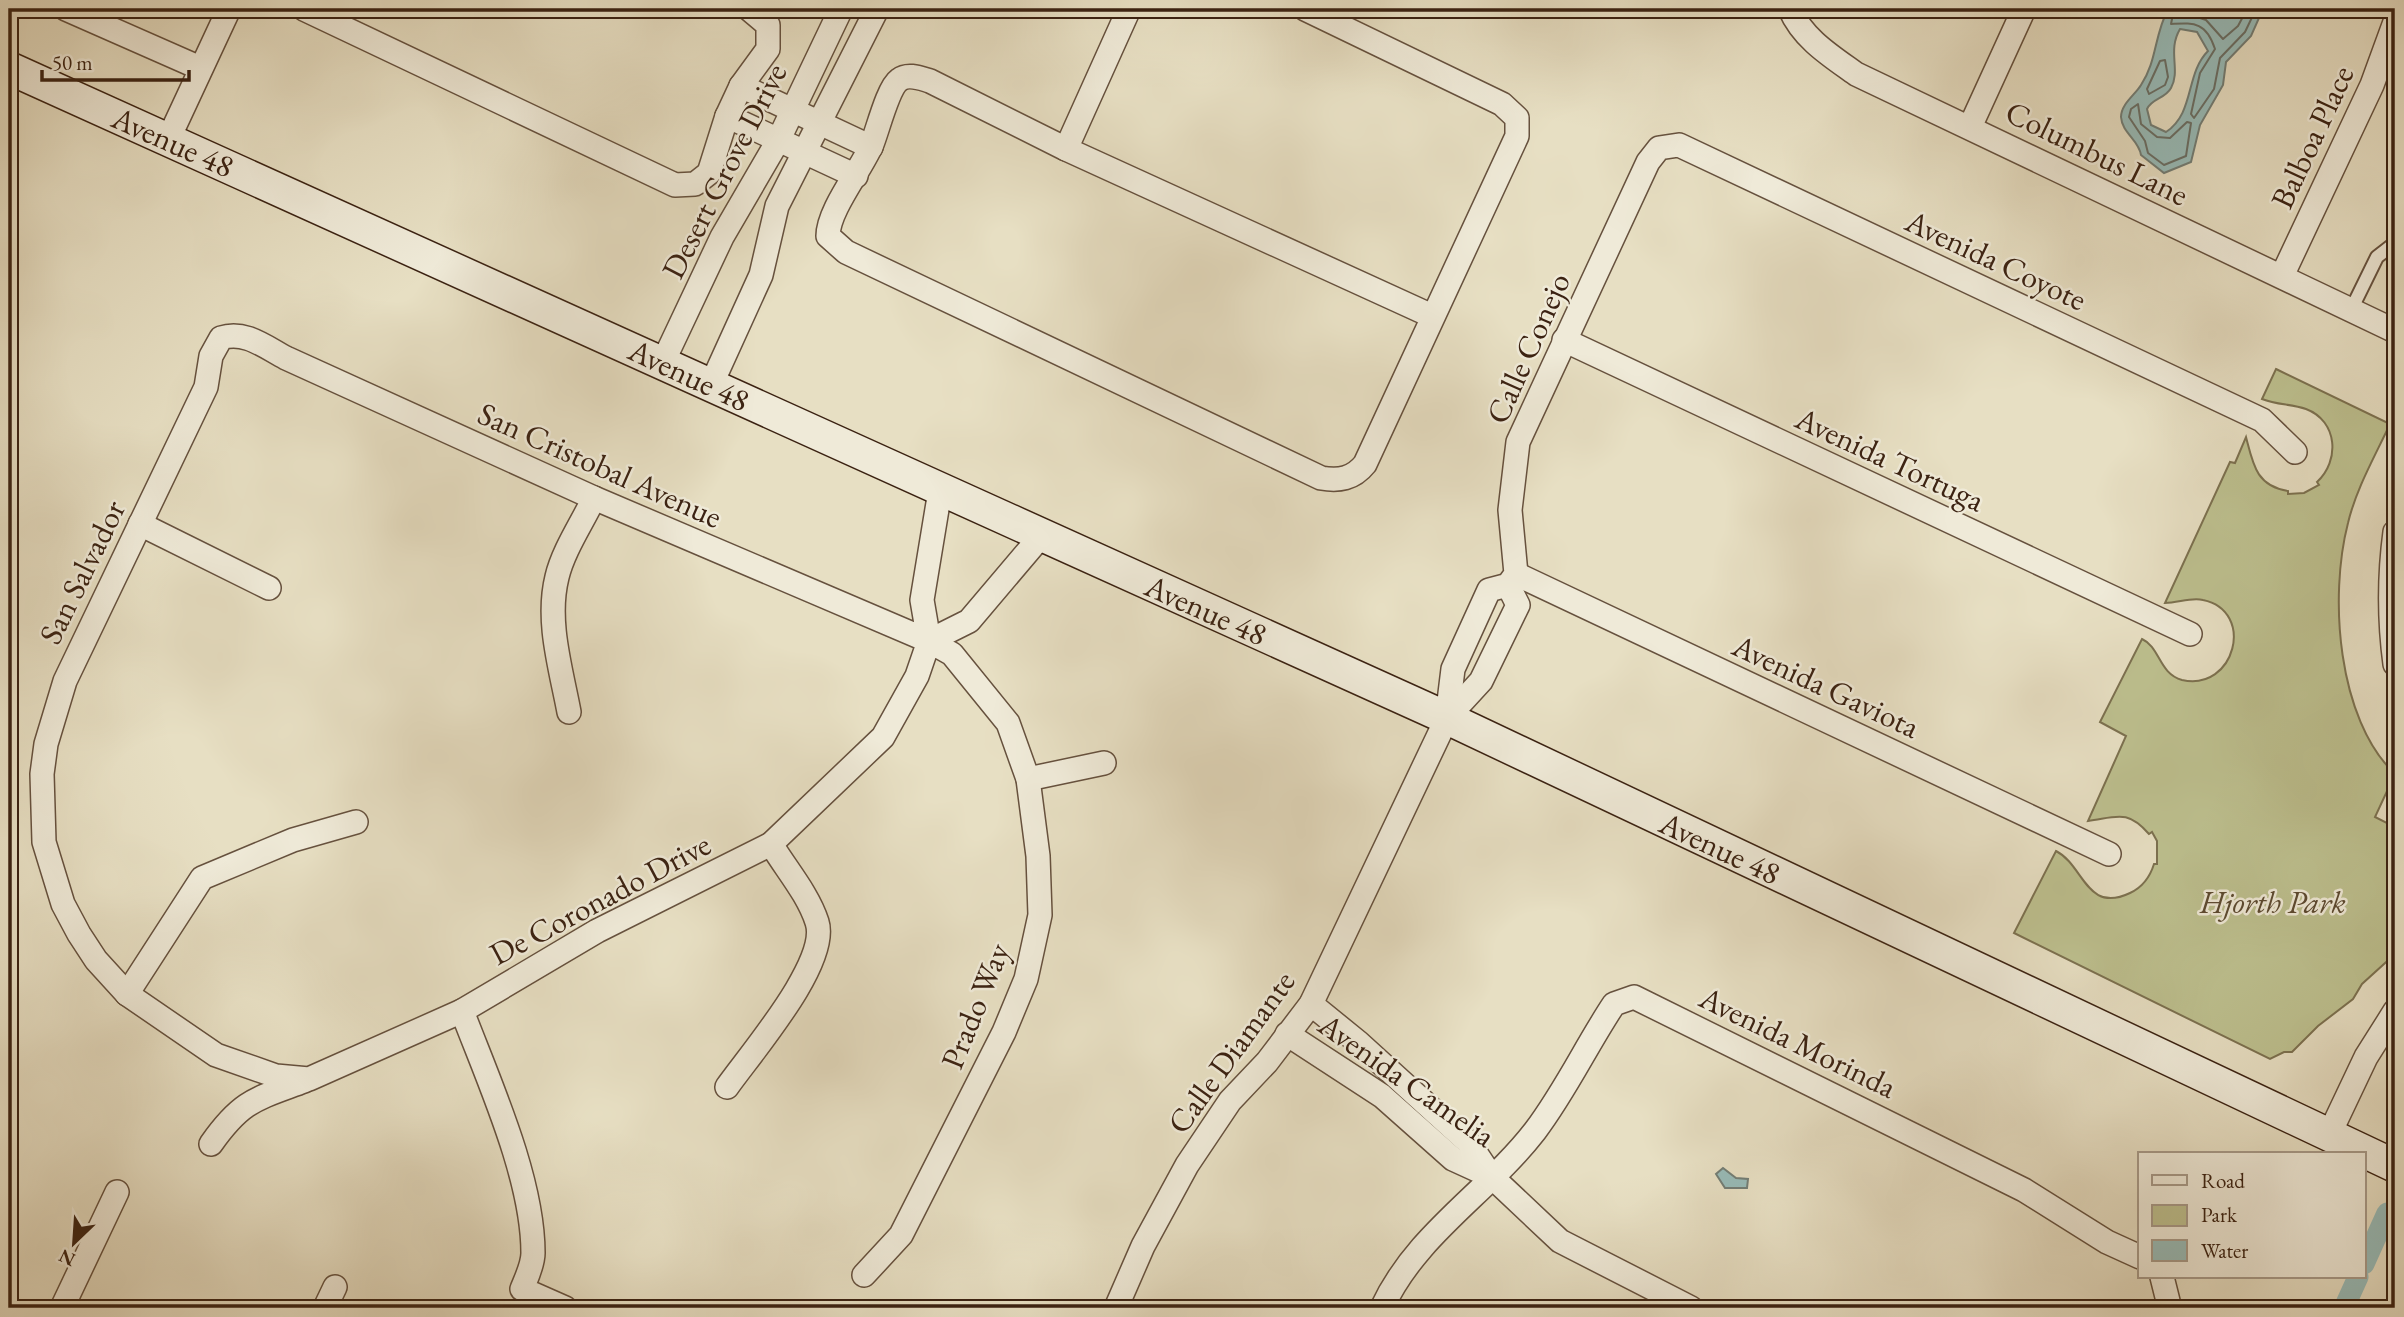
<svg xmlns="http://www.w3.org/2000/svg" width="2404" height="1317" viewBox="0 0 2404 1317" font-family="'EB Garamond',serif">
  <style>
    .green { fill: #bdc08f; stroke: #7c7150; stroke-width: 2 }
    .water { fill: #98bcb9; stroke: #737e76; stroke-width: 2; fill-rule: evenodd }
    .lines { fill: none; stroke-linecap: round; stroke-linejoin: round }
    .shore { stroke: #6a6f66; stroke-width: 2 }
    .canal { stroke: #98bcb9; stroke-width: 21 }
    .service-casing { stroke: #66513e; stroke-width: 16 }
    .minor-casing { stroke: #66513e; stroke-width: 26 }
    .secondary-casing { stroke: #3b2212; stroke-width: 35 }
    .service { stroke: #efead8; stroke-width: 12 }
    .minor { stroke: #efead8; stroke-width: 23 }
    .secondary { stroke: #efead8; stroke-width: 32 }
    .labels { text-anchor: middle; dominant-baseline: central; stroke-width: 5; stroke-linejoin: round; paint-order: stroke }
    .street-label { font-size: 32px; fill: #3b2212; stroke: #efead8 }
    .park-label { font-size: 32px; font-style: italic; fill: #5c4a31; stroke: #efead8 }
  </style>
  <rect width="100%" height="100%" fill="#e7dfc3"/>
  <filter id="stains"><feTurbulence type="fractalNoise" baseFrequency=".00286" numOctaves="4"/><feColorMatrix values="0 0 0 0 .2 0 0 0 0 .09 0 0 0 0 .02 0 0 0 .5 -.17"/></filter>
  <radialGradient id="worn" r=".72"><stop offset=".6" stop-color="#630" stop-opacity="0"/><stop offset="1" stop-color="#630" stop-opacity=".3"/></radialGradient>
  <path class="green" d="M 2276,369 L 2390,424 C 2375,456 2356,489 2348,523 C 2329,596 2337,719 2395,774 L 2375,817 L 2395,827 L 2395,954 L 2362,984 L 2353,999 L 2318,1026 L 2292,1052 L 2284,1052 L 2270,1059 L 2014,933 L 2056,851 C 2084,865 2086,914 2130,893 C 2143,887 2150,877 2154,864 L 2157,864 L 2157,841 L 2152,832 L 2149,834 C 2127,809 2117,817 2088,821 L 2126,736 L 2100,722 L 2142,639 C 2160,647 2159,674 2182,680 C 2235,692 2256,611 2203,600 C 2191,597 2178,603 2165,603 L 2230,462 L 2235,463 L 2246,437 C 2253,464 2256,486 2288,491 L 2288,494 L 2304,493 L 2319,485 L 2317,482 C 2340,461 2338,421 2306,409 C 2292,404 2277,405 2262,399 Z"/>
  <g class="water">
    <path d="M 2168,9 L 2263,9 L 2251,36 L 2226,62 L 2223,85 L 2200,125 L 2191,162 L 2164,173 L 2141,155 C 2139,140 2122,133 2121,117 C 2121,104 2135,95 2141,85 C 2157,61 2154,36 2168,9 ZM 2180,29 L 2197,32 L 2208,51 C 2185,74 2195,113 2166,132 L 2151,125 L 2147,109 C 2152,98 2165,99 2171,88 C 2181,70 2167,51 2180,29 Z"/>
    <polygon points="1723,1168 1736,1178 1748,1179 1747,1188 1725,1188 1716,1174"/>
  </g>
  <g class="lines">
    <g class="shore">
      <path d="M 2174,9 L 2171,24 C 2193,23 2206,21 2215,49 L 2200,73 L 2191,114 L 2194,118 L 2214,89 L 2220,58 L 2245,32 L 2256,9"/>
      <polyline points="2183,9 2185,13 2206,20 2223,39 2238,26 2247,9"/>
      <polygon points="2165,60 2168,77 2165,85 2149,94 2147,89 2160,61"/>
      <polygon points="2138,104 2141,124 2157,137 2170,138 2187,122 2191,123 2186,156 2164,165 2148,153 2145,141 2129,117 2131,109"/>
    </g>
    <g class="canal">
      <polyline points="2364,1264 2387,1213"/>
      <polyline points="2344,1308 2358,1277"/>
    </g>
    <g class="service-casing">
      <polyline id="service" points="2351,310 2377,257 2395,243"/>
    </g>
    <g class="minor-casing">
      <g id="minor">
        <polyline points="66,9 200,68"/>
        <polyline points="304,9 675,185 695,184 709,173 727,116 741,86 768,49 768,25 749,9"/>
        <path d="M 1305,9 L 1502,104 L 1517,118 L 1517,136 L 1365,464 C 1353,479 1339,481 1321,478 L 846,252 L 828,236 C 828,210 861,170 872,144 C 878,129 888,88 899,80 C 908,73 920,78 930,81 L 1066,149 L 1432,316"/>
        <path d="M 1790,9 C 1803,39 1831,56 1856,74 L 2395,331"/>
        <polyline points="741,86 871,147"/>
        <polyline points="727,116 856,176"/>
        <polyline points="1970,127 2024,9"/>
        <polyline points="168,140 229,9"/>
        <polyline points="1066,149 1129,9"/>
        <polyline points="2282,276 2372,85 2395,22"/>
        <polyline points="1564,340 2190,634"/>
        <polyline points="663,362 722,237 779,139 841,9"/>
        <polyline points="711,385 761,275 777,206 877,9"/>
        <polyline points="140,524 269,588"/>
        <path d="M 2395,532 C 2389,577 2389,619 2395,664"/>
        <polyline points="1516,574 2109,854"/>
        <polyline points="929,641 969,621 1041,536"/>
        <path d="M 569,712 C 561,669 546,621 557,577 C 563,551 582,523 594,498"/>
        <polyline points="1447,718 1453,669 1489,590 1508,585 1516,574 1510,510 1518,442 1648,162 1659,148 1679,145 2262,420 2295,452"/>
        <polyline points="1028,779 1104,763"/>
        <polyline points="127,994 202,878 293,840 356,822"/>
        <polyline points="1311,1004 1359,1043 1469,1143 1491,1176 1560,1241 1691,1308"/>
        <path d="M 462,1011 C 489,1082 533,1178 533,1253 C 533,1265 526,1279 522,1289 L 565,1308"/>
        <polyline points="1287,1034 1382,1096 1453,1159 1488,1175"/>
        <path d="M 727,1087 C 751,1053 830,962 817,922 C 808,894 786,869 771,844"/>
        <polyline points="2329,1135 2366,1057 2395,1011"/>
        <path d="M 211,1144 C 242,1100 256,1099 304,1081"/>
        <path d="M 864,1275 L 901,1235 L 1004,1032 L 1026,979 L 1040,915 L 1038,856 L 1028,779 L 1008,723 L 952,654 L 929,641 L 594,498 L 286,358 C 265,347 245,330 221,338 L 211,356 L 206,387 L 65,681 L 46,744 L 42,774 L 44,842 L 63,904 L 79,934 L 96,960 L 127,994 L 216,1055 L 276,1076 L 309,1079 L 462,1011 L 597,931 L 771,844 L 883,737 L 917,676 L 929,641 L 922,600 L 940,491"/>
        <polyline points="2162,1277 2168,1301 2167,1308"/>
        <polyline points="62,1308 117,1192"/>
        <polyline points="325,1308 335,1287"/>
        <polyline points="1116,1308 1143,1246 1187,1165 1230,1101 1267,1062 1311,1004 1447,718 1481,681 1518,605 1508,585"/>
        <path d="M 1382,1308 C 1416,1234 1487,1193 1535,1131 C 1566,1090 1586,1046 1614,1004 L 1634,997 L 2024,1190 L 2107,1242 L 2140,1257"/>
      </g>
    </g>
    <g class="secondary-casing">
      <polyline id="secondary" points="9,68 1447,718 2395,1166"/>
    </g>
    <use href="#service" class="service"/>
    <use href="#minor" class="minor"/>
    <use href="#secondary" class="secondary"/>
  </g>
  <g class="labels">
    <g class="street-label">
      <text transform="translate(2312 137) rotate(-65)">Balboa Place</text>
      <text transform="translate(173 142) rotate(24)">Avenue 48</text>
      <text transform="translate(2097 153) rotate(26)">Columbus Lane</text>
      <text transform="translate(724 171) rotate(-63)">Desert Grove Drive</text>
      <text transform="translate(1996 260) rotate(25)">Avenida Coyote</text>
      <text transform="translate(1528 348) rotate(-66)">Calle Conejo</text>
      <text transform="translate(689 375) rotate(25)">Avenue 48</text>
      <text transform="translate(1890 459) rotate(25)">Avenida Tortuga</text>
      <text transform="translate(600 465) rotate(24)">San Cristobal Avenue</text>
      <text transform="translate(82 572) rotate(-64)">San Salvador</text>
      <text transform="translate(1206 610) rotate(24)">Avenue 48</text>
      <text transform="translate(1826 686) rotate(25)">Avenida Gaviota</text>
      <text transform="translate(1720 848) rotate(25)">Avenue 48</text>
      <text transform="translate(600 899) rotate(-28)">De Coronado Drive</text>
      <text transform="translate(975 1006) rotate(-68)">Prado Way</text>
      <text transform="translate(1798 1042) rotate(26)">Avenida Morinda</text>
      <text transform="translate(1231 1052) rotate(-54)">Calle Diamante</text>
      <text transform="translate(1407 1080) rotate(35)">Avenida Camelia</text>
    </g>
    <g class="park-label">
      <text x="2273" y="902">Hjorth Park</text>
    </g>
  </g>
  <rect width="2404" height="1317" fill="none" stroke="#e7dfc3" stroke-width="35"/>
  <rect x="10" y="10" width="2383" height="1296" fill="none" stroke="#3b2212" stroke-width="3.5"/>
  <rect x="18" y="18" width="2369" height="1282" fill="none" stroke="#3b2212" stroke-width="2"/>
  <rect x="2138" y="1152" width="228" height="126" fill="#efead8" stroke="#a79a89" stroke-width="2"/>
  <rect x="2152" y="1175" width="35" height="10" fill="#efead8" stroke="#a79a89" stroke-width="2"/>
  <text x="2201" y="1188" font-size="21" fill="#3b2212">Road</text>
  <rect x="2152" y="1205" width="35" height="21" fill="#bdc08f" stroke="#a79a89" stroke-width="2"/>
  <text x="2201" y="1222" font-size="21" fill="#3b2212">Park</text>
  <rect x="2152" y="1240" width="35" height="21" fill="#98bcb9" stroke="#a79a89" stroke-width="2"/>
  <text x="2201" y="1258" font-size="21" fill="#3b2212">Water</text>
  <g transform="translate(74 1243) rotate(205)" stroke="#efead8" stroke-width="5" paint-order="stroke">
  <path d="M0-5L12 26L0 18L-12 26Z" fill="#3b2212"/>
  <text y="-10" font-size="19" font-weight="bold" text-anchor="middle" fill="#3b2212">N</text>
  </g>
  <path d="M42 70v10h147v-10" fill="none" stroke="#3b2212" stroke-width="3.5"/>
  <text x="52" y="70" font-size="21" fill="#3b2212" stroke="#efead8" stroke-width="5" paint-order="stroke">50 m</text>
  <rect width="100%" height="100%" filter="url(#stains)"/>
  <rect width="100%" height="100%" fill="url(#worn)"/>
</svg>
